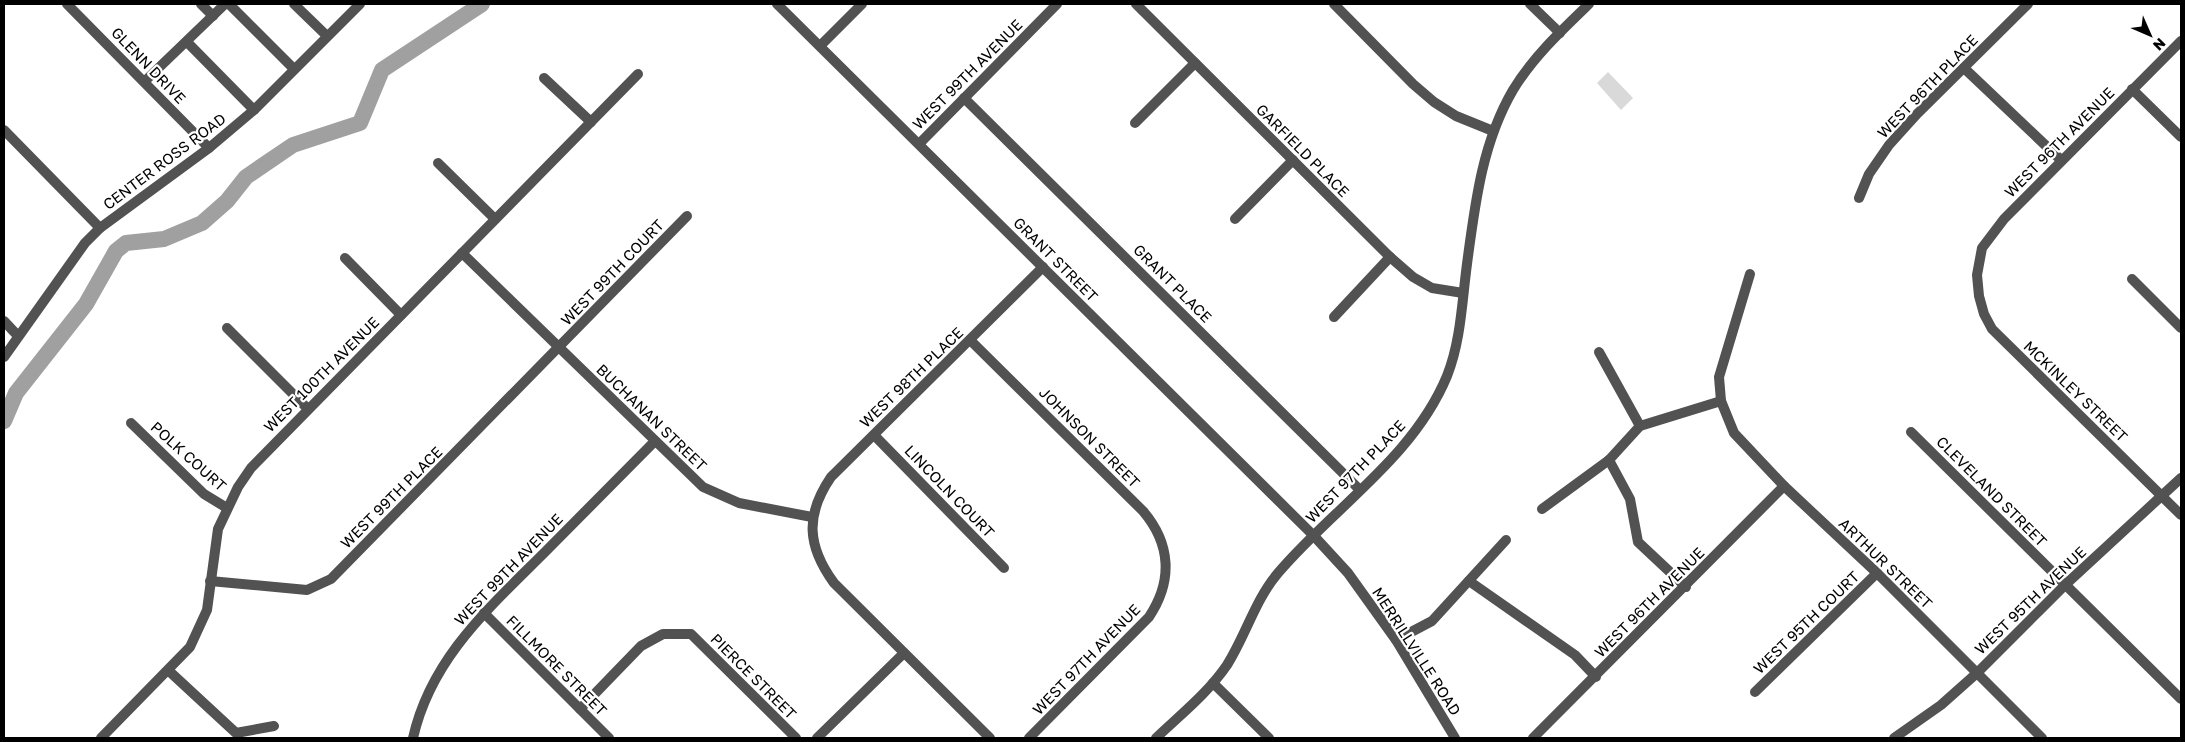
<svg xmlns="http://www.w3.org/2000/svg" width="2185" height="742" viewBox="0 0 2185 742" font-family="'Golos Text',sans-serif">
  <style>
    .green { fill: #d9d9d9 }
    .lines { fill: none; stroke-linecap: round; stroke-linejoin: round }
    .river { stroke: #a0a0a0; stroke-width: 16 }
    .minor { stroke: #525252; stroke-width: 10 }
    .tertiary { stroke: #525252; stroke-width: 10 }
    .labels { text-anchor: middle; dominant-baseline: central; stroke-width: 4.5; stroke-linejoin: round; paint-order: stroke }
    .street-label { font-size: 15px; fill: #000; stroke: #fff }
  </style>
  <rect width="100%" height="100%" fill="#fff"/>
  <polygon class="green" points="1608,72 1633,98 1621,110 1597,83"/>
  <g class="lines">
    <polyline class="river" points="4,421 16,393 86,304 116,251 126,243 164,239 202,223 227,201 246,177 293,145 360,123 382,70 482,4"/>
    <g class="minor">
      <polyline points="67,4 209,148"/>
      <polyline points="201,4 213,16"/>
      <polyline points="229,4 294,69"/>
      <polyline points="294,4 327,36"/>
      <polyline points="1136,4 1390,257 1413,277 1432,288 1463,293"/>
      <polyline points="1334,4 1413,84 1434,102 1456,116 1493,131"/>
      <polyline points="1530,4 1560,33"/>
      <polyline points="2181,41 2004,219 1982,248 1977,275 1979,296 1984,314 1992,329 2181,515"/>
      <polyline points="187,42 254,110"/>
      <polyline points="820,46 862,4"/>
      <polyline points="1964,68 2061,160"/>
      <polyline points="544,78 591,122"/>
      <polyline points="145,81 225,4"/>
      <polyline points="2132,89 2181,137"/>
      <polyline points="964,98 1360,490"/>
      <polyline points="1135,123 1195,63"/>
      <polyline points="4,130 100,228"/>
      <polyline points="919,144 1057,4"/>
      <polyline points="438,163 495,219"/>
      <polyline points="1859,198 1869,174 1889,145 1917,114 2028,4"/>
      <polyline points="1235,219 1293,160"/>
      <polyline points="462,253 703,487 739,503 812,517"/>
      <polyline points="345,258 401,315"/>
      <polyline points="1750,274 1719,377 1721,401 1734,433 1784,486 1877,573 2042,738"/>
      <polyline points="2132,279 2181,328"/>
      <polyline points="1334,317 1390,257"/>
      <polyline points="4,321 18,336"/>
      <polyline points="227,328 308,409"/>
      <path d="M 970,340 L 1143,511 C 1171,544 1173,581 1149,617 L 1029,738"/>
      <polyline points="1599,352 1640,426"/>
      <polyline points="131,423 204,494 227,508"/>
      <polyline points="1911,432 2181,699"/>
      <polyline points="874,435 1004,568"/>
      <polyline points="1609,460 1630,499 1638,542 1686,587"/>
      <polyline points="1542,509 1609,460 1640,426 1721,401"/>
      <polyline points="210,581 307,590 331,579 687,216"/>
      <polyline points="1469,581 1575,655 1596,677"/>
      <polyline points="484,613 609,738"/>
      <polyline points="1396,640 1432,621 1506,540"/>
      <polyline points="169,671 236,733 274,726"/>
      <polyline points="1213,683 1269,738"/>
      <polyline points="1755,692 1877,573"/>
      <polyline points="580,709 641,646 663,634 691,634 796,738"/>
      <polyline points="101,738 190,647 207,610 218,529 238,487 251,468 638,74"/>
      <path d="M 413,738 C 431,658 489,608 545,552 C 582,515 618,478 655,441"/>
      <polyline points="817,738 904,653"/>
      <path d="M 990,738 L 834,583 C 807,546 805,515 831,477 L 1043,267"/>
      <path d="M 1156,738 C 1180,715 1208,693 1227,665 C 1246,635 1255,600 1278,573 C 1334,507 1413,458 1447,376 C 1461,341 1462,301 1467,264 C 1475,204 1482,143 1513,90 C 1533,57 1562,30 1589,4"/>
      <polyline points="1533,738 1784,486"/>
      <polyline points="1894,738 1941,705 1977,673 2065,585 2181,478"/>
    </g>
    <g class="tertiary">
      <polyline points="777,4 1314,536 1348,573 1396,640 1455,738"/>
      <polyline points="4,357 85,243 100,228 209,148 254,110 360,4"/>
    </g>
  </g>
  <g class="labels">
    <g class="street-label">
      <text transform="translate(149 65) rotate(46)">GLENN DRIVE</text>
      <text transform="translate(967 74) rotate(-45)">WEST 99TH AVENUE</text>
      <text transform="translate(1927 86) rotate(-46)">WEST 96TH PLACE</text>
      <text transform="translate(2059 142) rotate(-45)">WEST 96TH AVENUE</text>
      <text transform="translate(1303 150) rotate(45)">GARFIELD PLACE</text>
      <text transform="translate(164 161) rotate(-37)">CENTER ROSS ROAD</text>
      <text transform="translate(1056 259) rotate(45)">GRANT STREET</text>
      <text transform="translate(612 272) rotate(-46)">WEST 99TH COURT</text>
      <text transform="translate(1173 283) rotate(45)">GRANT PLACE</text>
      <text transform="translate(321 374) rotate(-45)">WEST 100TH AVENUE</text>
      <text transform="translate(911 377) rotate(-44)">WEST 98TH PLACE</text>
      <text transform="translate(2076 391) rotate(44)">MCKINLEY STREET</text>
      <text transform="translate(652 417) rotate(44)">BUCHANAN STREET</text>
      <text transform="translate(1090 437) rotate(45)">JOHNSON STREET</text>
      <text transform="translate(189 456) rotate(42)">POLK COURT</text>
      <text transform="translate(1355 471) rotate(-46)">WEST 97TH PLACE</text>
      <text transform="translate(950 491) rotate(46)">LINCOLN COURT</text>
      <text transform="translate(1992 491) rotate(45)">CLEVELAND STREET</text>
      <text transform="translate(391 497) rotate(-45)">WEST 99TH PLACE</text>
      <text transform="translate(1886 563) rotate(44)">ARTHUR STREET</text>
      <text transform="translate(508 569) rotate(-46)">WEST 99TH AVENUE</text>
      <text transform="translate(2030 600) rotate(-44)">WEST 95TH AVENUE</text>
      <text transform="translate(1649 602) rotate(-45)">WEST 96TH AVENUE</text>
      <text transform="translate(1806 622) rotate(-44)">WEST 95TH COURT</text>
      <text transform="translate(1417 651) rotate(57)">MERRILLVILLE ROAD</text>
      <text transform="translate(1086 659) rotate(-46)">WEST 97TH AVENUE</text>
      <text transform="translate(557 665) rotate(45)">FILLMORE STREET</text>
      <text transform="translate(754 676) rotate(45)">PIERCE STREET</text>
    </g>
  </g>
  <rect width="2185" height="742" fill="none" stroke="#000000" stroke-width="10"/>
  <g transform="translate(2150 35) rotate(135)" stroke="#ffffff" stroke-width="4" paint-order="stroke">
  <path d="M0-4L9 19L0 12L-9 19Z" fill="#000000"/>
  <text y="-8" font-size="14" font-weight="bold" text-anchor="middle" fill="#000000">N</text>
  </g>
</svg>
